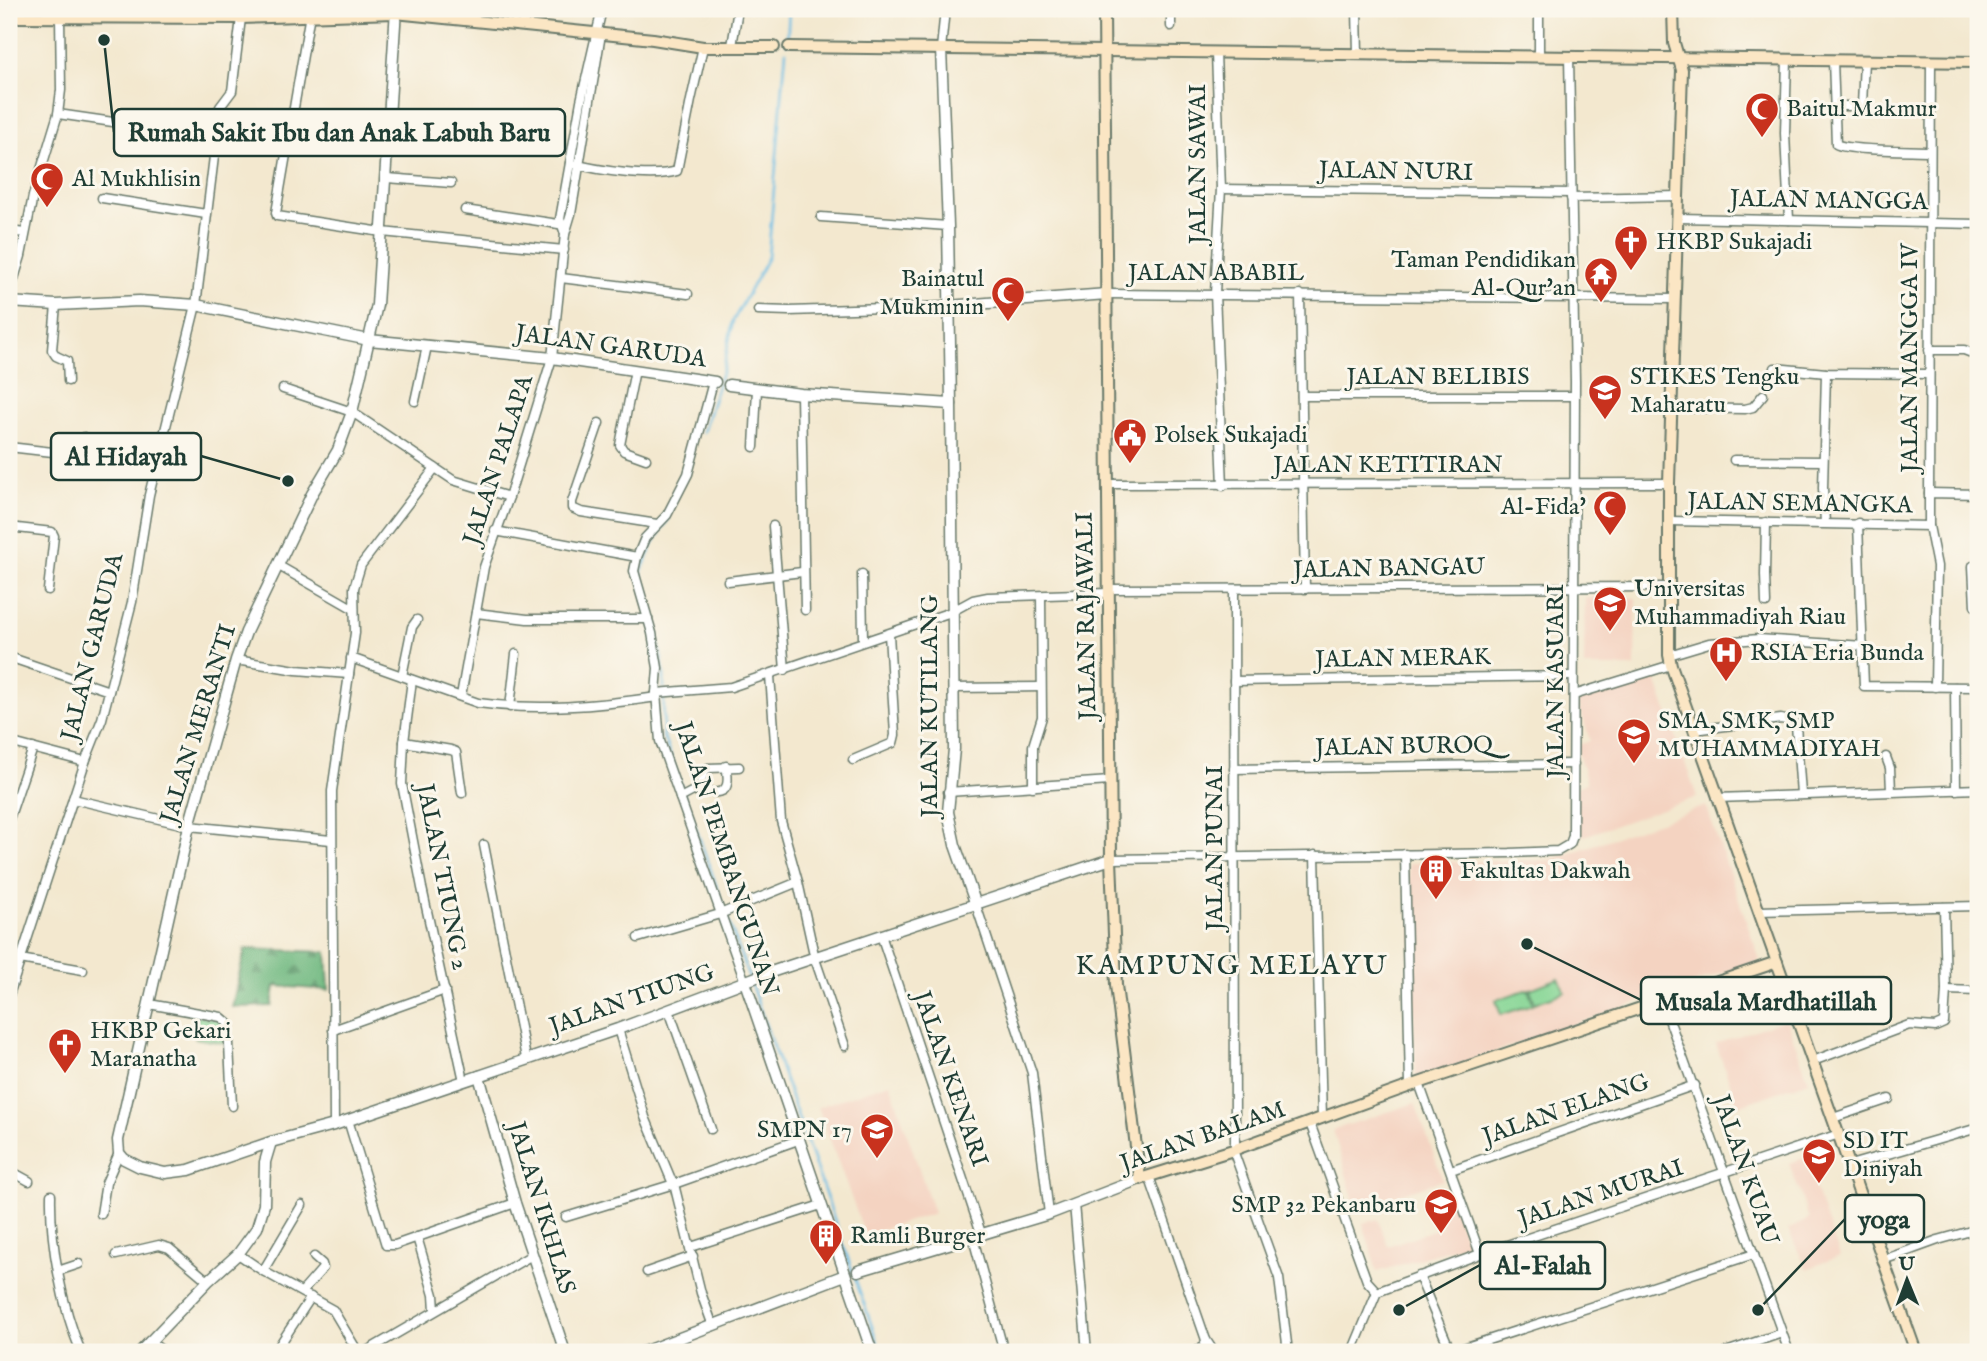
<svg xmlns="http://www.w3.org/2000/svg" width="1987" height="1361" viewBox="0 0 1987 1361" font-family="'IM FELL English',serif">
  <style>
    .built { fill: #f4d3c1 }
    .grass { fill: url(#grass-dots); stroke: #538a64; stroke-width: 2 }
    .forest { fill: url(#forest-firs); stroke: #467a59; stroke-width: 2 }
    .pitch { fill: #87d695; stroke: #538a64; stroke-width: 2 }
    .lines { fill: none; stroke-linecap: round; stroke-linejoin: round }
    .stream { stroke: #67bbe3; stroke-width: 2.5 }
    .minor-casing { stroke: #69796a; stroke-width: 11 }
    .tertiary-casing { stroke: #69796a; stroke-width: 13 }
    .secondary-casing { stroke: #69796a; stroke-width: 14 }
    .minor { stroke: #fff; stroke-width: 8 }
    .tertiary { stroke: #fff; stroke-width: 10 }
    .secondary { stroke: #fbe6c4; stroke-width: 10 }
    .labels { text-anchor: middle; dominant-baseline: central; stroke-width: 6; stroke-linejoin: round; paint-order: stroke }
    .poi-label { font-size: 24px; fill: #1f3d34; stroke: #fbf7ec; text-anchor: start }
    .street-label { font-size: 24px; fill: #1f3d34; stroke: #fbf7ec }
    .quarter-label { font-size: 28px; letter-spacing: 2px; fill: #1f3d34; stroke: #fbf7ec }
    .leader { fill: none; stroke: #1f3d34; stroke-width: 2.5 }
    .callout-dot { fill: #1f3d34; stroke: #fbf7ec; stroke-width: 2.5 }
    .callout { fill: #fbf7ec; stroke: #1f3d34; stroke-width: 2.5 }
    .callout-label { font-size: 26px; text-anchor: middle; font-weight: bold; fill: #1f3d34 }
  </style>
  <defs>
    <pattern id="grass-dots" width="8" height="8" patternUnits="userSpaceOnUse" patternTransform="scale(1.75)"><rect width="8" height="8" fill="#87d695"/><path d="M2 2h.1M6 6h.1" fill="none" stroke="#6eaf7a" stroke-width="1.8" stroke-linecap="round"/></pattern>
    <pattern id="forest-firs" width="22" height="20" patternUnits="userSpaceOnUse" patternTransform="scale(1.75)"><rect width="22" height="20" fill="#6db77e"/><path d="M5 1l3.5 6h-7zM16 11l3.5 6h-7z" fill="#599668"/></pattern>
  </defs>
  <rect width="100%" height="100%" fill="#fbf7ec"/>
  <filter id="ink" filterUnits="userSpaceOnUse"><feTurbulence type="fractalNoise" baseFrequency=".0143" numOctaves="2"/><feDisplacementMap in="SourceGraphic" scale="14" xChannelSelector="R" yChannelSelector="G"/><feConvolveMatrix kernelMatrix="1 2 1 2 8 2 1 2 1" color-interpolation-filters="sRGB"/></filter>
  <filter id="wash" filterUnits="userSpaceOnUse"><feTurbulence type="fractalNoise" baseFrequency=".00686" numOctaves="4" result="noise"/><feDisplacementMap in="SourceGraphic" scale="28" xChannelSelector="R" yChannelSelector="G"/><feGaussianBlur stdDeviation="1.57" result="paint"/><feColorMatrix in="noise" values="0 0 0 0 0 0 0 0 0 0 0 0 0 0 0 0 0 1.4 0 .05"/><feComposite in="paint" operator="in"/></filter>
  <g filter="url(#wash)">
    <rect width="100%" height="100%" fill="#f3e8cf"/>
    <g class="built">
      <polygon points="1585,597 1636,598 1635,667 1584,667"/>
      <polygon points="1655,677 1697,797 1584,836 1573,805 1575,788 1587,783 1576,746 1590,741 1578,701"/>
      <polygon points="1706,806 1760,960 1416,1079 1409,863 1550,860"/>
      <polygon points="1786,1019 1809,1081 1738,1106 1716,1044"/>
      <polygon points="890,1083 934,1213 865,1235 818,1107"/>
      <polygon points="1415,1103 1443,1180 1356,1208 1333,1130"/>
      <polygon points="1804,1158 1840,1256 1807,1269 1788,1230 1809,1219 1789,1163"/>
      <polygon points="1452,1201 1467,1244 1377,1272 1363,1223 1378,1219 1388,1246 1442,1227 1435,1206"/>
    </g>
    <polygon class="grass" points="197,1016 221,1020 226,1025 229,1044 195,1038"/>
    <polygon class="forest" points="245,949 327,952 329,990 275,986 272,1006 232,1007"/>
    <g class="pitch">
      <polygon points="1559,978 1565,992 1535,1003 1530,989"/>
      <polygon points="1528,989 1533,1004 1501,1015 1496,1000"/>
    </g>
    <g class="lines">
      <g class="stream">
        <polyline points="787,44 789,9"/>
        <polyline points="703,432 724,366 733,321 768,257 786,51"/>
        <polyline points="664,689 664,673 657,635 641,572 654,542 668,519"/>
        <polyline points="664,695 663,735 881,1352"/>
      </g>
    </g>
  </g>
  <g filter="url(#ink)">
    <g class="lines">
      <g class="minor-casing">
        <g id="minor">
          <polyline points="1357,9 1358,54"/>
          <polyline points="310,14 276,213 277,216 382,232 564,250"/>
          <polyline points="1171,26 1171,9"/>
          <polyline points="732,46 738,9"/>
          <polyline points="941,49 945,9"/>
          <polyline points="1216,53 1221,189 1215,293 1223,486"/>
          <polyline points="1539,56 1539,9"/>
          <polyline points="1787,59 1785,133 1789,220"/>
          <path d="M 1833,60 L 1836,144 C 1848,151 1911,150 1930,151"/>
          <polyline points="1839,106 1862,106 1864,60"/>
          <polyline points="58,114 216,137"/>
          <path d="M 570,163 C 597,170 651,179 677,171 L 691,100 L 703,47"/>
          <polyline points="387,178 451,183"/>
          <polyline points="1221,189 1571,193"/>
          <polyline points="102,198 206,214"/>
          <polyline points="1571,198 1679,196"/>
          <polyline points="465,210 565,225"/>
          <polyline points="821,217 948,226"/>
          <polyline points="1679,218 1978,224"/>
          <polyline points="9,231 25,233"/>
          <polyline points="565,234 560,219 581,101 602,9"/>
          <polyline points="561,278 688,294"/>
          <polyline points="1107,294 1675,299"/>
          <polyline points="1300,294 1305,589"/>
          <polyline points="9,295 21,256 33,196 58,114 61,90 60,17"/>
          <polyline points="56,305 52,350 56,356 67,361 68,381"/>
          <polyline points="758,310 789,311 948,306"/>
          <polyline points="1929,350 1964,350 1977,355"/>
          <polyline points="1775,368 1826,373 1929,374"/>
          <polyline points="635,370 620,445 624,451 646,459"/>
          <polyline points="713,382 688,474 667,515 645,538 637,557 634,571 652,633 658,668 656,693 660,741 745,982"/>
          <polyline points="283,389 352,412 453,480 509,497"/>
          <polyline points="801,394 805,610"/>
          <polyline points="1302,396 1574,396"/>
          <polyline points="415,401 427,346"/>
          <polyline points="1672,408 1745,409 1753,407 1763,395"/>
          <polyline points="599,423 572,502 572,508 581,512 657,524"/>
          <polyline points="9,447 70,454 78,451 84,437"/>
          <polyline points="754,447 757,389"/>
          <polyline points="1734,460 1823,461"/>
          <polyline points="1107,484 1669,483"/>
          <polyline points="1929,493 1931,61"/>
          <polyline points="1670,521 1929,526 1929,493 1978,494"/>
          <polyline points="1766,522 1765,575 1766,603"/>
          <polyline points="1825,523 1823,488 1826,373"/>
          <polyline points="1858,523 1864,686 1978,687"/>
          <polyline points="773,526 785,670"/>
          <polyline points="1929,526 1937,566 1935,687"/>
          <polyline points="9,527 52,532 54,536 48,590"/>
          <polyline points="495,531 637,557"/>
          <polyline points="279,566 354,609"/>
          <polyline points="1973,566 1975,606"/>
          <polyline points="862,574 863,640"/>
          <polyline points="728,581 802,572"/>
          <polyline points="1108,589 1670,587"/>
          <polyline points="1234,590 1235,1149"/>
          <polyline points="476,613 527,619 648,619"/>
          <polyline points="1669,655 1709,643 1759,639 1864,646"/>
          <polyline points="9,657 109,691"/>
          <path d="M 351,658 L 478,703 C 538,711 597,706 657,697"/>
          <polyline points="236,660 296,670 349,674"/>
          <polyline points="402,676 412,627 417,620"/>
          <polyline points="770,676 781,821 798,882 815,959 845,1046"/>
          <polyline points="412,680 404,742 402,784 422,888 464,1081"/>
          <polyline points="1234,681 1573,676"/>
          <polyline points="1955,687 1956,790"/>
          <polyline points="953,688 1041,687"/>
          <polyline points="656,693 731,687 951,612 973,600 988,597 1108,593"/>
          <polyline points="1574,695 1671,665"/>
          <polyline points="461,696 484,567 509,497 552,358 565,234 571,214 600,40 598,33"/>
          <polyline points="510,707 516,654"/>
          <polyline points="1694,730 1781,719 1790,721 1796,725 1801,794"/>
          <polyline points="9,742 85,762"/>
          <polyline points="404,742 451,750 456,752 462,793"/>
          <polyline points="1886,757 1890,768 1891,791"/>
          <polyline points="853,760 893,743 895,735 889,634"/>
          <polyline points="1234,769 1574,764"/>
          <polyline points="1033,787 1033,746 1042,717 1041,596"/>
          <path d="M 699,788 C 721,797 732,793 726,766"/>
          <polyline points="948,792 1110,781"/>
          <polyline points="680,798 699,788 704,772 708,768 739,767"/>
          <polyline points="1717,798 1978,789"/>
          <polyline points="73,799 189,826 331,840"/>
          <polyline points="9,819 33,748"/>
          <polyline points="484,845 526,1058"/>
          <polyline points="1405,854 1410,1086"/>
          <polyline points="1315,855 1322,1118"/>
          <polyline points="1111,859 1510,853 1558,851 1570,844 1573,836 1575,381 1569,56"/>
          <polyline points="976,905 1032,1073 1049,1214"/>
          <polyline points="1759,911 1978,906"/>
          <polyline points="881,935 982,1236"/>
          <polyline points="638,938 720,914 798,882"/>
          <polyline points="20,959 83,970"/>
          <polyline points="1946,990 1978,991"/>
          <polyline points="9,995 85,762 102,719 132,602 149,495 196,305 220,107 232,91 241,18"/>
          <polyline points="1662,1000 1789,1352"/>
          <polyline points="149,1004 221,1017 228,1023 232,1106"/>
          <polyline points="669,1010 711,1129"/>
          <polyline points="618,1029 645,1117 673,1184"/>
          <polyline points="333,1030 445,990"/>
          <polyline points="1813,1061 1909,1025 1935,1027 1944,1023 1946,990 1944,907"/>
          <polyline points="1419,1083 1480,1254"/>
          <polyline points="1833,1118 1889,1099"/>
          <polyline points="348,1120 386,1245 395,1245 515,1203"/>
          <polyline points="1310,1123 1367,1281 1377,1292"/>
          <polyline points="334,1125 332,791 355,633 354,588 361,565 435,468"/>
          <polyline points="1233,1150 1279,1278 1288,1352"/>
          <polyline points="1850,1165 1978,1128"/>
          <polyline points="9,1170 29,1181"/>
          <polyline points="1451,1170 1695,1085"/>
          <polyline points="1149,1176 1206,1340 1204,1347 1194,1352"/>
          <polyline points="674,1184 701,1293 713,1326"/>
          <path d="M 51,1195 C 50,1244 62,1307 81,1352"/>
          <polyline points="1074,1204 1087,1352"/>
          <polyline points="101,1214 106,1183 119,1153"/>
          <polyline points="566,1217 674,1184 798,1140"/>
          <polyline points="417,1237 434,1295 435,1310"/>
          <polyline points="973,1238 1004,1352"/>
          <polyline points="691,1247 821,1205"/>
          <polyline points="238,1254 263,1271 333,1310 358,1352"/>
          <polyline points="116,1255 159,1245 169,1248 208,1281"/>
          <polyline points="1883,1260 1938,1240 1978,1229"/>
          <polyline points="58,1271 79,1264"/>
          <polyline points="263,1271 302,1205"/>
          <polyline points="647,1272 693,1256"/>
          <polyline points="1419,1276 1451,1352"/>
          <polyline points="302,1292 323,1268 322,1264 314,1257"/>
          <polyline points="1377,1292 1480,1254 1839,1134"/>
          <polyline points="1206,1340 1214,1352"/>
          <polyline points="149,1341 164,1352"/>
          <polyline points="275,1352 311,1297"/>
          <polyline points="365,1352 532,1255"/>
          <polyline points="1352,1352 1377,1292"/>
          <polyline points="1451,1352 1754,1254"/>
          <polyline points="1726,1352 1782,1333"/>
        </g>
      </g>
      <g class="tertiary-casing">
        <g id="tertiary">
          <polyline points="396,9 377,305 352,412 338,450 312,494 246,632 236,660 189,826 118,1140 119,1153 124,1159 140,1167 165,1173 189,1170 271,1142 334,1125 618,1029 762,975 1111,859"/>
          <polyline points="941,49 948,226 951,404 954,749 948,812 955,845 976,905"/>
          <polyline points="9,302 56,305 139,301 196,305 369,340 552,358 715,382"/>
          <polyline points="948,306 1107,294"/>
          <polyline points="729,385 801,394 951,404"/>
          <polyline points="745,982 872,1352"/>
          <polyline points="479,1076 515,1203 565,1352"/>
          <polyline points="858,1271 1049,1214 1140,1179"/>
          <polyline points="140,1352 208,1281 238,1254 257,1228 264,1205 265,1162 271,1142"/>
          <polyline points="643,1352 845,1275"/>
        </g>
      </g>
      <g class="secondary-casing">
        <g id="secondary">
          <polyline points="1104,9 1111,859 1116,985 1140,1179 1233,1150 1410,1086 1777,962"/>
          <polyline points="1673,9 1674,43 1682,70 1669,483 1669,655 1671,665 1916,1352"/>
          <polyline points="9,17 241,18 395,13 653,39 703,47 774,47"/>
          <polyline points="789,47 1978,62"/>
        </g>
      </g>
      <use href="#minor" class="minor"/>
      <use href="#tertiary" class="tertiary"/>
      <use href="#secondary" class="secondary"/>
    </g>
  </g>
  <defs>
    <g id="mosque-pin" transform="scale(1.75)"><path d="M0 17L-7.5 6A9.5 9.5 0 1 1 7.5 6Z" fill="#c8321e" stroke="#fbf7ec"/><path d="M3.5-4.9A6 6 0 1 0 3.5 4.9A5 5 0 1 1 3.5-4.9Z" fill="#fff"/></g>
    <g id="church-pin" transform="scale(1.75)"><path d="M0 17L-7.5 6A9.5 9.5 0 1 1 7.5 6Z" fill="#c8321e" stroke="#fbf7ec"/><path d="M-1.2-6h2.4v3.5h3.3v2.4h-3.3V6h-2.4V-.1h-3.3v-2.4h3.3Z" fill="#fff"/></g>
    <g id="temple-pin" transform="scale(1.75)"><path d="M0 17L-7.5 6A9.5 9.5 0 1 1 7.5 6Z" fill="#c8321e" stroke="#fbf7ec"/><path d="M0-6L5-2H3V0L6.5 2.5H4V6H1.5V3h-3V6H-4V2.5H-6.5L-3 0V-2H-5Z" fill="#fff"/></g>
    <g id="university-pin" transform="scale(1.75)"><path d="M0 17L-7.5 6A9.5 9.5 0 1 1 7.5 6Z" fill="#c8321e" stroke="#fbf7ec"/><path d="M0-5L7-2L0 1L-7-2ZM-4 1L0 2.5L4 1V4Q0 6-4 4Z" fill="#fff"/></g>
    <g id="civic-pin" transform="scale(1.75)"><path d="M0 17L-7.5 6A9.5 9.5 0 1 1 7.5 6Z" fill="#c8321e" stroke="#fbf7ec"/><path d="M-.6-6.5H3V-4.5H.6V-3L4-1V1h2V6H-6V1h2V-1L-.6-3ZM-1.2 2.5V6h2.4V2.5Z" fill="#fff"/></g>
    <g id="hospital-pin" transform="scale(1.75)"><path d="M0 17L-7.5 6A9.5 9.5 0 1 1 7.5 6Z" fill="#c8321e" stroke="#fbf7ec"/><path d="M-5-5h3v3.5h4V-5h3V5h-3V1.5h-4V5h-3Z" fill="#fff"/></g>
    <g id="school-pin" transform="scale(1.75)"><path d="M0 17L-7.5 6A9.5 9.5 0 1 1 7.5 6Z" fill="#c8321e" stroke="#fbf7ec"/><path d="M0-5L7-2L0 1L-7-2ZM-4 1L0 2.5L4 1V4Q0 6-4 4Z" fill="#fff"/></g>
    <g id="building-pin" transform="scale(1.75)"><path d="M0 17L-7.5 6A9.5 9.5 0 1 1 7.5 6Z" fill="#c8321e" stroke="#fbf7ec"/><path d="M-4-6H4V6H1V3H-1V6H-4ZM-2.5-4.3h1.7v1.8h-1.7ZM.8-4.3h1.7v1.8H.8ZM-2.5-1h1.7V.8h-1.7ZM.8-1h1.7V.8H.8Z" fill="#fff"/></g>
  </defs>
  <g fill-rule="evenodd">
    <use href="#mosque-pin" x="1762" y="109"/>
    <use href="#mosque-pin" x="47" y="179"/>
    <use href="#church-pin" x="1631" y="242"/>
    <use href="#temple-pin" x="1601" y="274"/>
    <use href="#mosque-pin" x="1008" y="293"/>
    <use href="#university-pin" x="1605" y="391"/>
    <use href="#civic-pin" x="1130" y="435"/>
    <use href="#mosque-pin" x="1610" y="507"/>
    <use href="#university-pin" x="1610" y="603"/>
    <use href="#hospital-pin" x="1726" y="653"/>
    <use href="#school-pin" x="1634" y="735"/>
    <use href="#building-pin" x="1436" y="871"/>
    <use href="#church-pin" x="65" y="1045"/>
    <use href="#school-pin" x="877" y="1130"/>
    <use href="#school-pin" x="1819" y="1155"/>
    <use href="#school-pin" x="1441" y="1205"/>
    <use href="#building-pin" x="826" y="1236"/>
  </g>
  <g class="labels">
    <g class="poi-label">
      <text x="1786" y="109">Baitul Makmur</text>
      <text x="72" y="179">Al Mukhlisin</text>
      <text x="1656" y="242">HKBP Sukajadi</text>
      <text x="1576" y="260" text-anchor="end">Taman Pendidikan<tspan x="1576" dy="28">Al-Qur'an</tspan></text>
      <text x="984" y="279" text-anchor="end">Bainatul<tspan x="984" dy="28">Mukminin</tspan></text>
      <text x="1630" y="377">STIKES Tengku<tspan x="1630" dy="28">Maharatu</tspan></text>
      <text x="1154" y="435">Polsek Sukajadi</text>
      <text x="1586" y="507" text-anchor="end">Al-Fida'</text>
      <text x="1634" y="589">Universitas<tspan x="1634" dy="28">Muhammadiyah Riau</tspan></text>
      <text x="1750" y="653">RSIA Eria Bunda</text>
      <text x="1658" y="721">SMA, SMK, SMP<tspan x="1658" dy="28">MUHAMMADIYAH</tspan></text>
      <text x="1460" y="871">Fakultas Dakwah</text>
      <text x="90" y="1031">HKBP Gekari<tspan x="90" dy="28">Maranatha</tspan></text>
      <text x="852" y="1130" text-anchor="end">SMPN 17</text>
      <text x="1843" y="1141">SD IT<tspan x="1843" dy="28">Diniyah</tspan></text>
      <text x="1416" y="1205" text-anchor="end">SMP 32 Pekanbaru</text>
      <text x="850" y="1236">Ramli Burger</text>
    </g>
    <g class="street-label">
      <text transform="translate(1198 164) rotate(-90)">JALAN SAWAI</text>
      <text transform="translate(1396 172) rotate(1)">JALAN NURI</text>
      <text transform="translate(1829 201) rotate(1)">JALAN MANGGA</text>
      <text x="1216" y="273">JALAN ABABIL</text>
      <text transform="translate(611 347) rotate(8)">JALAN GARUDA</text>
      <text transform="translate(1910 358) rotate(-90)">JALAN MANGGA IV</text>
      <text x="1438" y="377">JALAN BELIBIS</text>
      <text transform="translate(499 460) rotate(-72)">JALAN PALAPA</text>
      <text x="1388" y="465">JALAN KETITIRAN</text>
      <text transform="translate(1800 504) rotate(1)">JALAN SEMANGKA</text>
      <text transform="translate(1389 569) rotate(-1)">JALAN BANGAU</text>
      <text transform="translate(1087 616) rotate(-91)">JALAN RAJAWALI</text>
      <text transform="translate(93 647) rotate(-76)">JALAN GARUDA</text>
      <text transform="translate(1403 659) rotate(-1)">JALAN MERAK</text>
      <text transform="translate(1556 681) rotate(-90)">JALAN KASUARI</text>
      <text transform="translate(930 706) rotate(-90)">JALAN KUTILANG</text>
      <text transform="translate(199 724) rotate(-73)">JALAN MERANTI</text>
      <text transform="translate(1404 747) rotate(-1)">JALAN BUROQ</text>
      <text transform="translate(1215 848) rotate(-90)">JALAN PUNAI</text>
      <text transform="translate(726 859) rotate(72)">JALAN PEMBANGUNAN</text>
      <text transform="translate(442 877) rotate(79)">JALAN TIUNG 2</text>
      <text transform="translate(632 1000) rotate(-19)">JALAN TIUNG</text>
      <text transform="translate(950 1079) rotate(71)">JALAN KENARI</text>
      <text transform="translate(1566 1110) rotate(-19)">JALAN ELANG</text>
      <text transform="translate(1203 1137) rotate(-19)">JALAN BALAM</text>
      <text transform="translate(1745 1170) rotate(71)">JALAN KUAU</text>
      <text transform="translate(1601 1194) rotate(-18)">JALAN MURAI</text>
      <text transform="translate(541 1208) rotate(73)">JALAN IKHLAS</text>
    </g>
    <g class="quarter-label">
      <text x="1232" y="966">KAMPUNG MELAYU</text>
    </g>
  </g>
  <path class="leader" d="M104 40L114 132M288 481L201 456M1527 944L1641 1000M1758 1310L1845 1219M1399 1310L1480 1265"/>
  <g class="callout-dot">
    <circle cx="104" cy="40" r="7"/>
    <circle cx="288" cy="481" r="7"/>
    <circle cx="1527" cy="944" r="7"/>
    <circle cx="1758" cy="1310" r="7"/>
    <circle cx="1399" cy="1310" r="7"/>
  </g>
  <g class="callout">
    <rect x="114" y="109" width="451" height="47" rx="7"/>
    <rect x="51" y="433" width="150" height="47" rx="7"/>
    <rect x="1641" y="977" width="250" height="47" rx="7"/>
    <rect x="1845" y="1195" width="79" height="47" rx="7"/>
    <rect x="1480" y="1242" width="125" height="47" rx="7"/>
  </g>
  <g class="callout-label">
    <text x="339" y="141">Rumah Sakit Ibu dan Anak Labuh Baru</text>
    <text x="126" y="465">Al Hidayah</text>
    <text x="1766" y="1010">Musala Mardhatillah</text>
    <text x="1884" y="1228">yoga</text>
    <text x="1543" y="1274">Al-Falah</text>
  </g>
  <rect width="1987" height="1361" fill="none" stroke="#fbf7ec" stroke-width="35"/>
  <g transform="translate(1907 1280) rotate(359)" stroke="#fbf7ec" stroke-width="5" paint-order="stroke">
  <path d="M0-5L12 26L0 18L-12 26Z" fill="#1f3d34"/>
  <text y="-10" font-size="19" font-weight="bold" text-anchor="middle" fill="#1f3d34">U</text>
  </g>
</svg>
